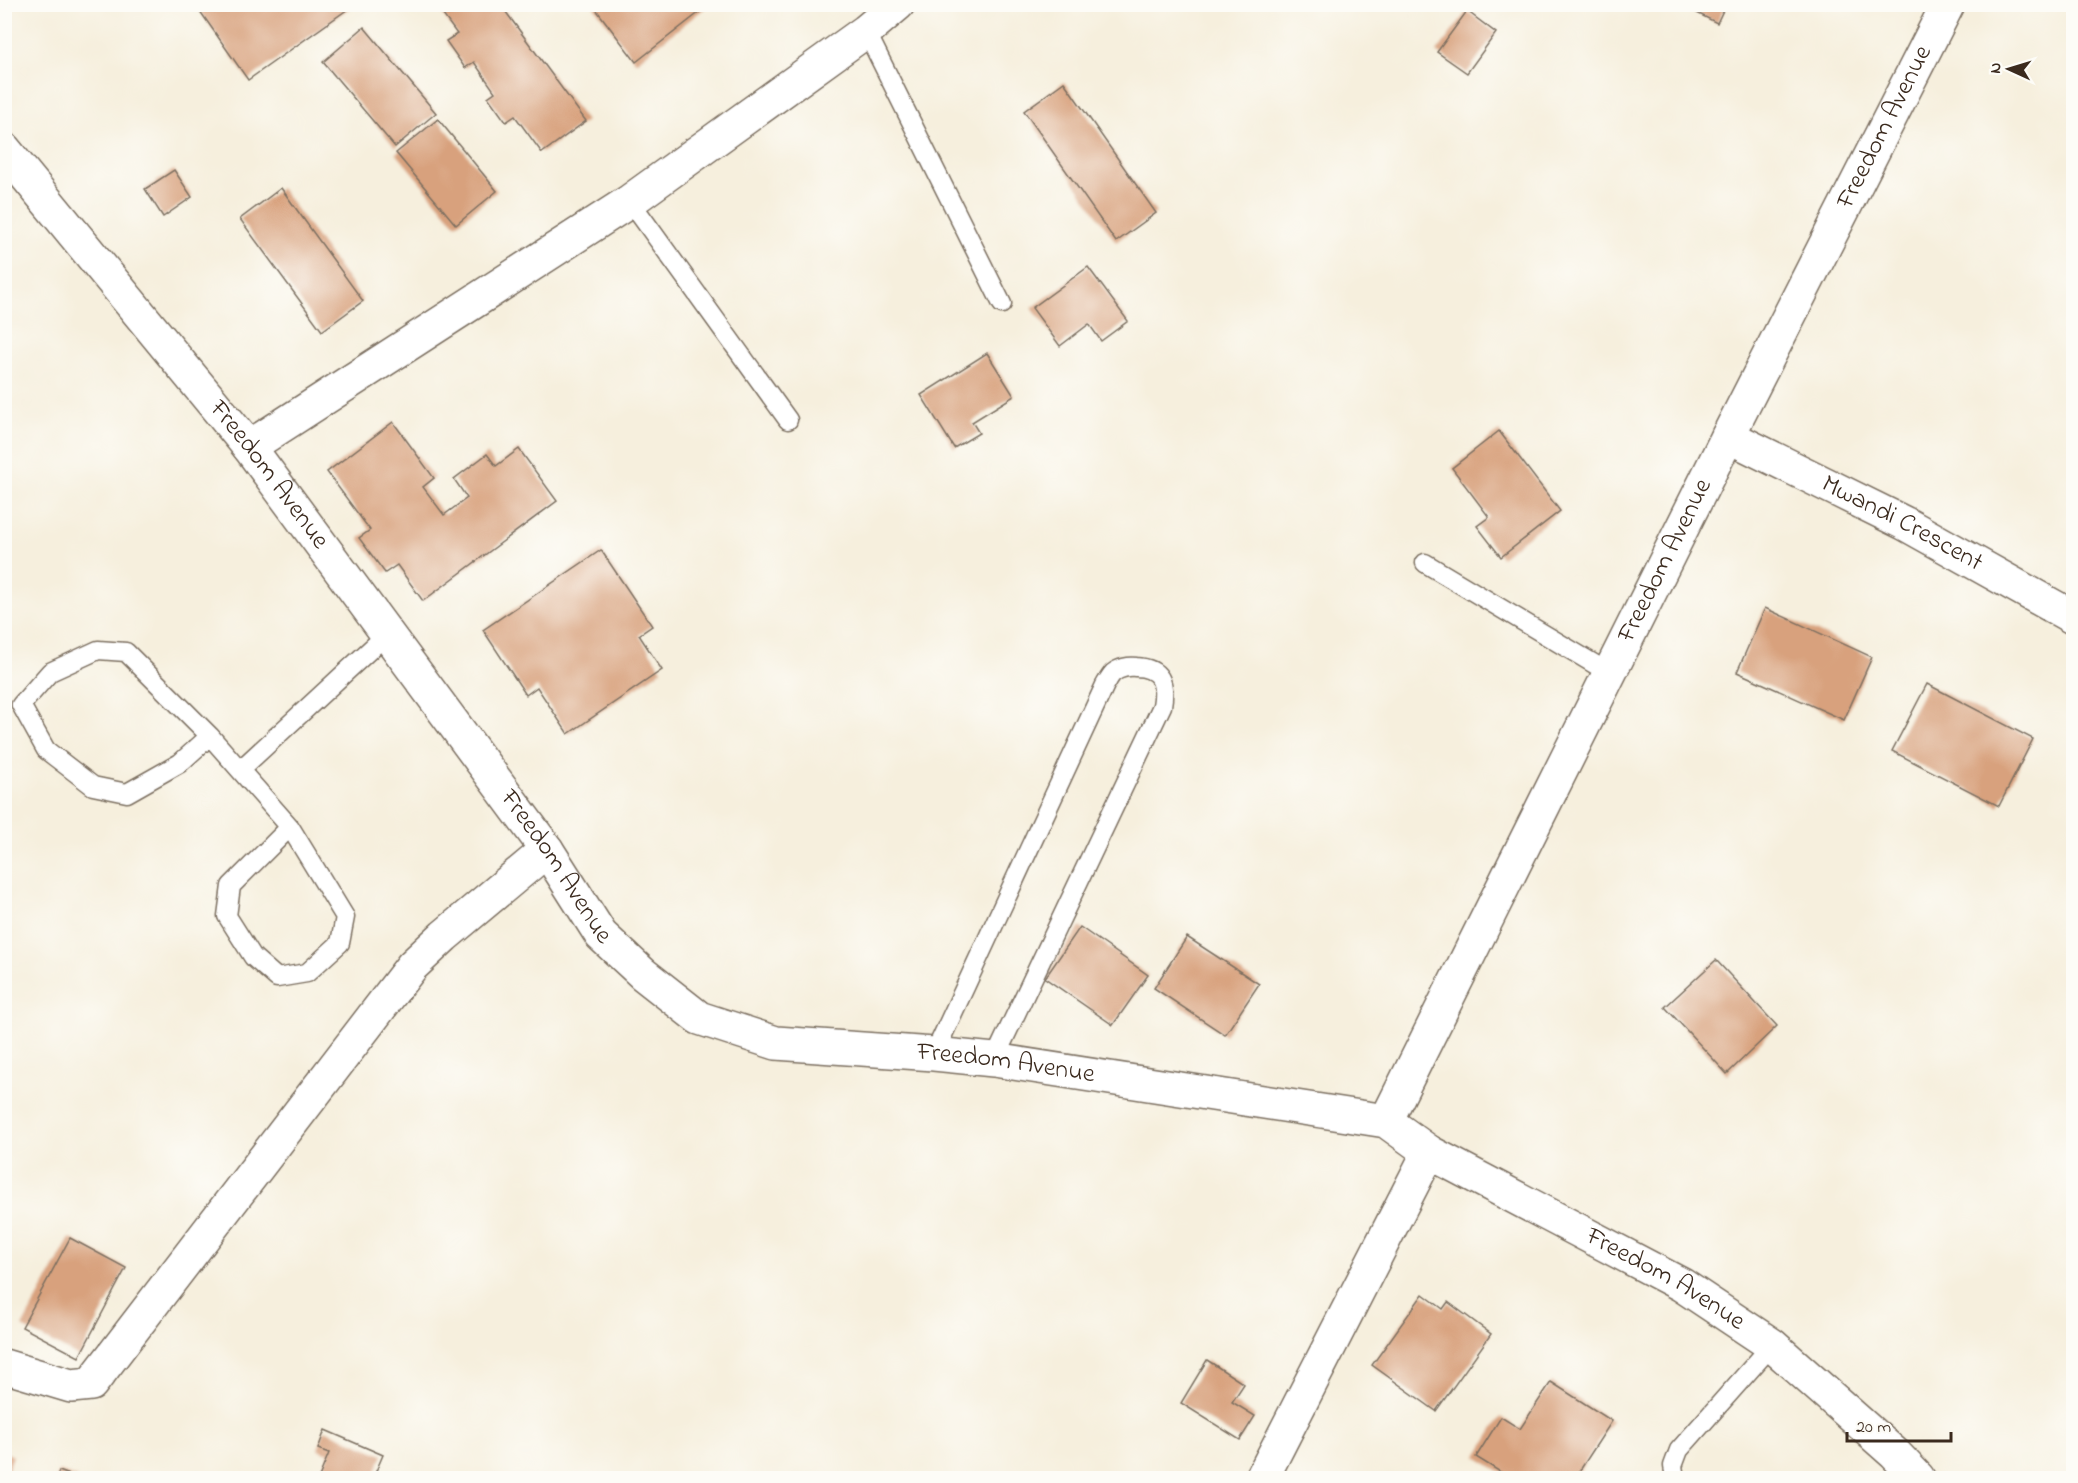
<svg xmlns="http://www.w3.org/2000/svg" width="2078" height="1483" viewBox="0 0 2078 1483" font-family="'Indie Flower',sans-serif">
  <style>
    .building { fill: #d8a17d }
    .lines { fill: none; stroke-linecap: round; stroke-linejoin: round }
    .lane-casing { stroke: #7c6f61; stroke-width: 21 }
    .street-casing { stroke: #7c6f61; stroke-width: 36 }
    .lane { stroke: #fff; stroke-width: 18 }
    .street { stroke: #fff; stroke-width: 33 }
    .labels { text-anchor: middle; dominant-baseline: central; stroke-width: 4.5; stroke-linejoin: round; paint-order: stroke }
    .street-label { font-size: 26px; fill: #3b2a1e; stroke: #fdfcf7 }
  </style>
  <rect width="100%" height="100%" fill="#fdfcf7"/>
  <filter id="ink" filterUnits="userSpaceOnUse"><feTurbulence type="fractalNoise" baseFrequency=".0167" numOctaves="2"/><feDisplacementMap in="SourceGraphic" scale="12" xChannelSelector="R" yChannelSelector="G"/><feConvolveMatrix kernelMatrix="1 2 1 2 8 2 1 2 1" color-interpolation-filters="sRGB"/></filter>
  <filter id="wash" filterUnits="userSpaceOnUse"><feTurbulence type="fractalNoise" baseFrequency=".008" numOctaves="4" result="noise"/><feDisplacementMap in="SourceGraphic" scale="24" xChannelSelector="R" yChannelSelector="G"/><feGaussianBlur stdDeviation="1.35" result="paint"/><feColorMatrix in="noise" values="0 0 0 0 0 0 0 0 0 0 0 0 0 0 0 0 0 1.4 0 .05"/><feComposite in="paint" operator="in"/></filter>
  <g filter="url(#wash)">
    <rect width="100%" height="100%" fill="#f6efdd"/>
    <g id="blocks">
      <g class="building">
        <polygon points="195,4 355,4 248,80"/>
        <polygon points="435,4 500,4 586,121 542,153 515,116 506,122 488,97 495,92 474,62 465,68 446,41 457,34"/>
        <polygon points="592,4 710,4 636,62"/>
        <polygon points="1679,4 1726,4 1717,23"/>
        <polygon points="1467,11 1496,33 1467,73 1437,52"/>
        <polygon points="364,27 436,113 395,147 323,62"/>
        <polygon points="1064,82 1156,213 1116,242 1024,111"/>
        <polygon points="438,119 497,191 456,225 396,153"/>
        <polygon points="174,170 192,197 163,217 145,189"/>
        <polygon points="281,188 363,301 322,331 240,219"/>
        <polygon points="1088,267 1128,321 1101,341 1089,324 1060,346 1032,308"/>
        <polygon points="987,353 1014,396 972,422 979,433 954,448 921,395"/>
        <polygon points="393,422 434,478 423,487 444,515 467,498 454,479 487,454 496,466 519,449 557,501 423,601 397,565 385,573 359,538 370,530 327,472"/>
        <polygon points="1499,431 1560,511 1501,557 1477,526 1489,517 1452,468"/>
        <polygon points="601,550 652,626 639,635 662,670 568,734 537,687 526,695 483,630"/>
        <polygon points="1765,608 1872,657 1844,720 1737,672"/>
        <polygon points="1927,684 2033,739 1999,806 1892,751"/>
        <polygon points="1080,927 1148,975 1113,1025 1045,978"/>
        <polygon points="1187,937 1259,984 1225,1035 1154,988"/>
        <polygon points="1716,960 1777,1026 1727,1074 1665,1007"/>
        <polygon points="70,1238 126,1268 79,1357 22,1327"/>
        <polygon points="1423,1294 1443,1309 1448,1302 1491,1334 1436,1411 1372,1365"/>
        <polygon points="1207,1360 1244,1384 1232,1402 1255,1416 1240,1440 1181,1403"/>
        <polygon points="1551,1382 1612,1421 1575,1478 1510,1478 1476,1457 1501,1417 1520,1429"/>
        <polygon points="325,1430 383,1455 373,1478 319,1477 329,1453 318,1449"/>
        <polygon points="5,1452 13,1456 5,1478"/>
        <polygon points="59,1471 78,1478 56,1478"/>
      </g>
    </g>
  </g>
  <g filter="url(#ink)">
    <use href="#blocks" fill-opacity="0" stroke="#7c6f61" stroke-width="1.5"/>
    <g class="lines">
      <g class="lane-casing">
        <g id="lane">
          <polyline points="866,31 1002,304"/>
          <polyline points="630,201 788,420"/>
          <polyline points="1425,563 1611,674"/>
          <polyline points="210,736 180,763 127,793 93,786 46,750 21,705 50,672 98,650 126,652 210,736 290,827 345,917 340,943 307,973 277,978 253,957 227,916 231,886 290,827"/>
          <polyline points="241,769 387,634"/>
          <path d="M 934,1054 L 1105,685 C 1107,682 1110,676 1113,673 C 1119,668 1129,666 1136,667 C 1161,668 1166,683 1162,706 L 994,1060"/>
          <polyline points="1675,1478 1673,1466 1679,1450 1772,1345"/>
        </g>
      </g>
      <g class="street-casing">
        <g id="street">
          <path id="s1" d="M 4,149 L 249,447 L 547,850 L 601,935 L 643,974 L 699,1018 L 776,1043 L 934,1054 L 994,1060 L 1386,1121 L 1429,1152 L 1682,1285 L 1772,1345 L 1895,1454 L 1918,1478"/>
          <path id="s2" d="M 1728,436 L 1904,523 L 2074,618"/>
          <polyline points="249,447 630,201 866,31 898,4"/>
          <path id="s3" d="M 1386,1121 L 1728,436 L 1948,4"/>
          <polyline points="4,1366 71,1386 91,1384 412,966 444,936 547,850"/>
          <polyline points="1262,1478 1429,1152"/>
        </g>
      </g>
      <use href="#lane" class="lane"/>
      <use href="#street" class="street"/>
    </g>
  </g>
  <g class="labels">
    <g class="street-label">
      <text stroke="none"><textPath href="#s3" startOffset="1112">Freedom Avenue</textPath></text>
      <text stroke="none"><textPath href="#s1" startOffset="420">Freedom Avenue</textPath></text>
      <text stroke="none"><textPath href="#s2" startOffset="195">Mwandi Crescent</textPath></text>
      <text stroke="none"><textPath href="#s3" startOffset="626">Freedom Avenue</textPath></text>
      <text stroke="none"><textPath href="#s1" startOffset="906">Freedom Avenue</textPath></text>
      <text stroke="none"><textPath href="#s1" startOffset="1428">Freedom Avenue</textPath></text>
      <text stroke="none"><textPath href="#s1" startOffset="2134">Freedom Avenue</textPath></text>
    </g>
  </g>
  <rect width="2078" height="1483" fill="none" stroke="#fdfcf7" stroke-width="24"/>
  <g transform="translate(2009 69) rotate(274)" stroke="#fdfcf7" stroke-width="4.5" paint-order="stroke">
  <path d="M0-4.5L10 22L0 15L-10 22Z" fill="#3b2a1e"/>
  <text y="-9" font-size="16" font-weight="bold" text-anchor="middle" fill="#3b2a1e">N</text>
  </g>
  <path d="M1847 1432v9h104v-9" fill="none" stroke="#3b2a1e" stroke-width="3"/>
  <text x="1856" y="1432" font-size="18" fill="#3b2a1e" stroke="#fdfcf7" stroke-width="4.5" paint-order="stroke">20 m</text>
</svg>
